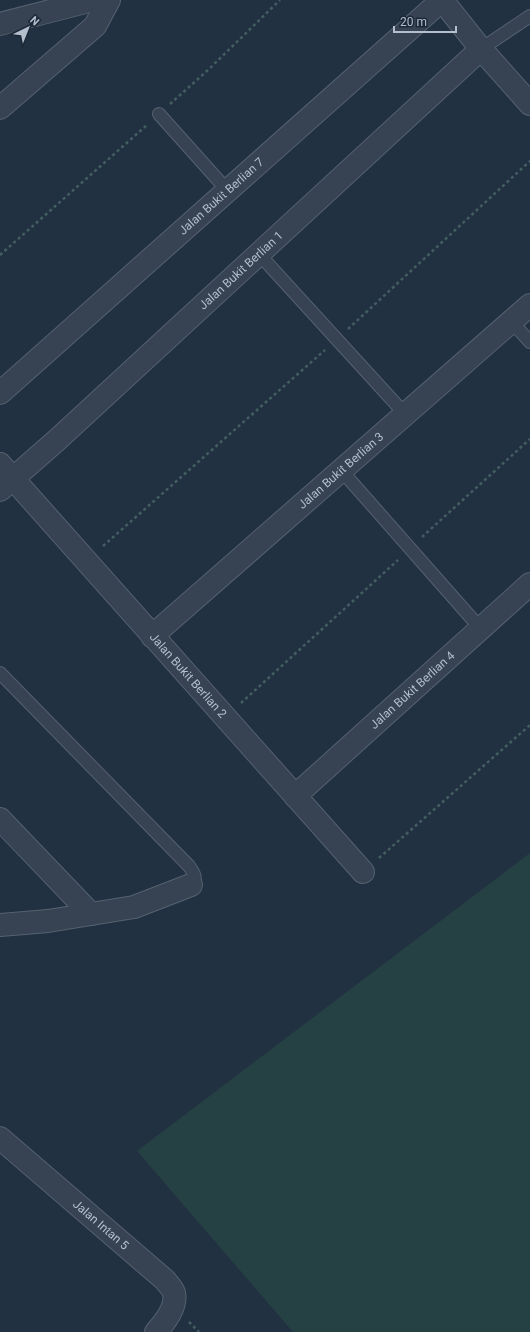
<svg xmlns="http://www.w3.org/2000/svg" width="530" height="1332" viewBox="0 0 530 1332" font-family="Roboto,sans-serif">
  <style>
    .green { fill: #254143 }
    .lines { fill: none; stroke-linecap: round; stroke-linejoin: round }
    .service-casing { stroke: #55616f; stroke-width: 14 }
    .minor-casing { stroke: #55616f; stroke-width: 24 }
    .path { stroke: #435e60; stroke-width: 2.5; stroke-dasharray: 3 3; stroke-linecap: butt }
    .service { stroke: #374352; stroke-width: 12 }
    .minor { stroke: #374352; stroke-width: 22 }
    .labels { text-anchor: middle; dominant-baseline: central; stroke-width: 3.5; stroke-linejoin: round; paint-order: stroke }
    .street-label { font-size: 12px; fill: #b4becc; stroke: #1c2837 }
  </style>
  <rect width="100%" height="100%" fill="#223142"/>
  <polygon class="green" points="530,853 530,1332 293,1332 137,1151"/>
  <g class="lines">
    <g class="service-casing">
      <g id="service">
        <polyline points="481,49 530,16"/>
        <polyline points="159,114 227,190"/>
        <polyline points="259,254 405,414"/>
        <polyline points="511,321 530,342"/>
        <polyline points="341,470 481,629"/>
        <path d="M 0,673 L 189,866 C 194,873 198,879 191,885"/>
      </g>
    </g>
    <g class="minor-casing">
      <g id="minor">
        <polyline points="442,0 481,49 530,104"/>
        <polyline points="0,24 93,0"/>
        <polyline points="0,108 95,26 109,0"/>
        <path id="s1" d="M 0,393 L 442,0"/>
        <path id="s2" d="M 0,464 L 363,872"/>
        <path id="s3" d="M 0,490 L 57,440 L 481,49"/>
        <path id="s4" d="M 152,636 L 530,305"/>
        <path id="s5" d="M 295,796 L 530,584"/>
        <polyline points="0,819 91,914"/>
        <polyline points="0,925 48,921 134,907 191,885"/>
        <path id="s6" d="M 0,1138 L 165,1280 C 168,1284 173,1289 174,1293 C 177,1307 165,1322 156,1332"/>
      </g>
    </g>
    <g class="path">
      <polyline points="170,104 208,70 280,0"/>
      <polyline points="0,255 147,125"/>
      <polyline points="348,329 530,161"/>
      <polyline points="422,537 530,439"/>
      <polyline points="103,546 325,350"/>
      <polyline points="241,703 398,560"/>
      <polyline points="379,858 530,725"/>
      <polyline points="189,1322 199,1332"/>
    </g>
    <use href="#service" class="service"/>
    <use href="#minor" class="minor"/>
  </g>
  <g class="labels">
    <g class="street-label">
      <text stroke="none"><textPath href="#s1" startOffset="296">Jalan Bukit Berlian 7</textPath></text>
      <text stroke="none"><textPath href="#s3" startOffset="326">Jalan Bukit Berlian 1</textPath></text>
      <text stroke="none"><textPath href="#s4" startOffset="251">Jalan Bukit Berlian 3</textPath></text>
      <text stroke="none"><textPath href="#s2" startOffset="283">Jalan Bukit Berlian 2</textPath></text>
      <text stroke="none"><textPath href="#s5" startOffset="158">Jalan Bukit Berlian 4</textPath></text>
      <text stroke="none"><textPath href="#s6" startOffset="133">Jalan Intan 5</textPath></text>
    </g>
  </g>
  <g transform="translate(28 28) rotate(43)" stroke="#1c2837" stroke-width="3" paint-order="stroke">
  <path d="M0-3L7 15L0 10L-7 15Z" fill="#b4becc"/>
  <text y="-6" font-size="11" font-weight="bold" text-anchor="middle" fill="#b4becc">N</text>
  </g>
  <path d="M394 26v6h62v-6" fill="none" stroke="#b4becc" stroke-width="2"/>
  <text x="400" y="26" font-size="12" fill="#b4becc" stroke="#1c2837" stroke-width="3" paint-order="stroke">20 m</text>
</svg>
